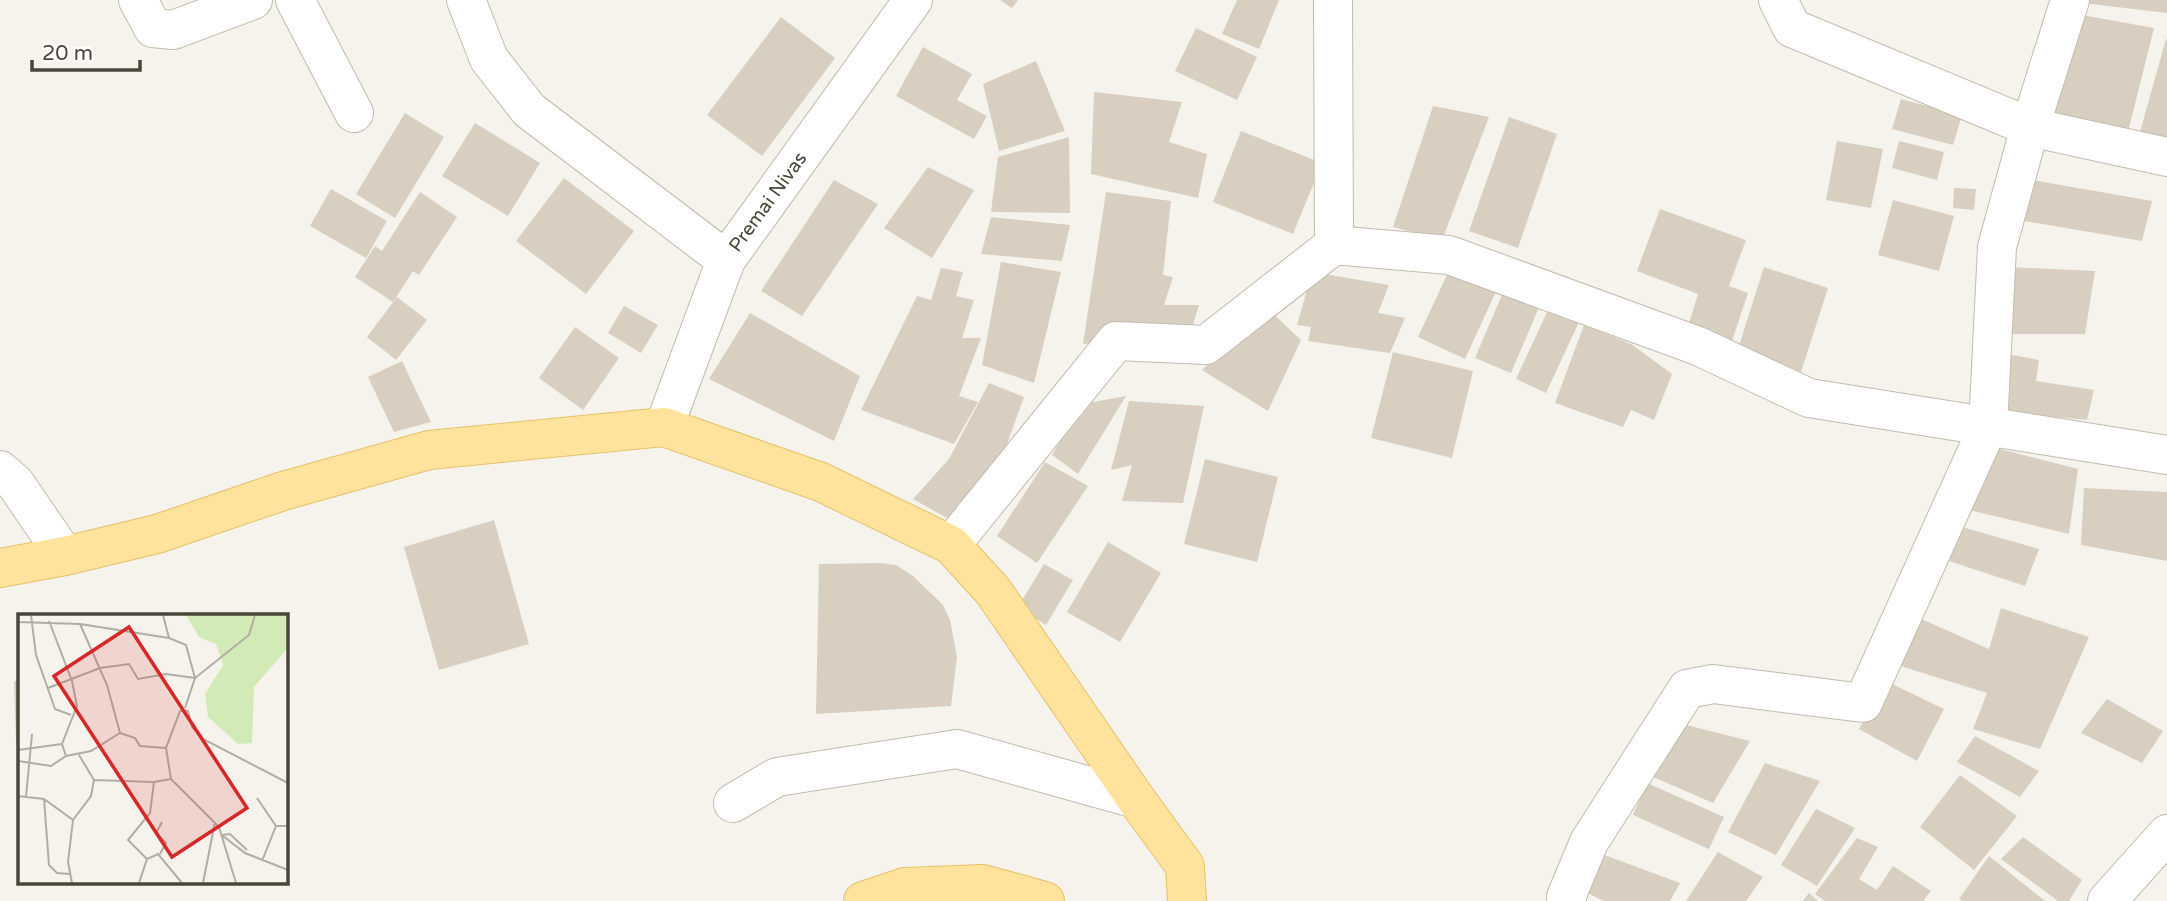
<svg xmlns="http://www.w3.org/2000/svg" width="2167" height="901" viewBox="0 0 2167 901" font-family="'Varela Round',sans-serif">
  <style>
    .building { fill: #d8cfc1 }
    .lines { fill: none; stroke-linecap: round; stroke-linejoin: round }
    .minor-casing { stroke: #c2bbae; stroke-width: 40 }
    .major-casing { stroke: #e6c16a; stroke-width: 40 }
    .minor { stroke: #fff; stroke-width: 38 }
    .major { stroke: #ffe39c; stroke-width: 38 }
    .labels { text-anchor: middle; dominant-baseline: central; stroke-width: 5; stroke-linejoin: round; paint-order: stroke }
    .street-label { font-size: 19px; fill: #4b4439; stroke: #fff }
    .inset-road { fill: none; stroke: #b2ada4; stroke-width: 2 }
    .view { fill: #d62828; fill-opacity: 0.15; stroke: #d62828; stroke-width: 3.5 }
    .inset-edge { fill: none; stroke: #4b4439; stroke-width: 3.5 }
  </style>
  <rect width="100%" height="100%" fill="#f6f3ec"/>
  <g class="building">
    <polygon points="1000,0 1018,0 1012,8"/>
    <polygon points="1237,0 1279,0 1259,49 1222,34"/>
    <polygon points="2074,0 2167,0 2167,13 2074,2"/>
    <polygon points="2071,13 2154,28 2126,140 2039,121"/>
    <polygon points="781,17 835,58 762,156 707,115"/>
    <polygon points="1196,28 1257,57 1237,100 1175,71"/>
    <polygon points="2166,39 2167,39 2167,144 2138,139"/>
    <polygon points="923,47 972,74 957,100 987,116 974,139 896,96"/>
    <polygon points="1036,61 1065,131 999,151 983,84"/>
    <polygon points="1094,92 1182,102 1169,142 1207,154 1198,198 1091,174"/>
    <polygon points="1901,99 1962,115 1953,145 1892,129"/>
    <polygon points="1433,106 1489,117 1442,240 1393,227"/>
    <polygon points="405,113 444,137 395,218 356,194"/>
    <polygon points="1509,117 1557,134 1518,248 1469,231"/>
    <polygon points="475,123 540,163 508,216 442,176"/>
    <polygon points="1241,131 1322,163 1293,234 1213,202"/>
    <polygon points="1069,137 1070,213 991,212 998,157"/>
    <polygon points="1837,141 1883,149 1871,208 1826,200"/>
    <polygon points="1899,141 1944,152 1937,180 1892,168"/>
    <polygon points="928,167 974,190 932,258 884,228"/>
    <polygon points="564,178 634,231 586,294 516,241"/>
    <polygon points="2026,179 2152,201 2142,241 2018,220"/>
    <polygon points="834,180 878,204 802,316 761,291"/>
    <polygon points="1954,188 1976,189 1974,210 1953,208"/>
    <polygon points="331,189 387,221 366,258 310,226"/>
    <polygon points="420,192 457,217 419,275 413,271 393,302 355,277 375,246 382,251"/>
    <polygon points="1106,192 1171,201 1163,275 1173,277 1164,305 1199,305 1190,334 1083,344"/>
    <polygon points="1893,200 1954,216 1939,271 1878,255"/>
    <polygon points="1660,209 1746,240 1729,286 1748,293 1731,344 1687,330 1698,294 1637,271"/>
    <polygon points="991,217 1070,225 1062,261 981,254"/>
    <polygon points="1001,262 1061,272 1034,383 982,365"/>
    <polygon points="1453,262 1500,283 1465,359 1418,337"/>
    <polygon points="1764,267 1828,288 1801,372 1737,352"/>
    <polygon points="2010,267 2095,271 2085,334 2006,334"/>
    <polygon points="941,268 963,272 956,296 974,300 962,338 981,338 959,396 978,402 954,444 861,410 917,296 931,300"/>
    <polygon points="1312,272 1389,285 1378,313 1405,318 1390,353 1308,341 1311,327 1297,325"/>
    <polygon points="1504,290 1540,305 1511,373 1475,358"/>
    <polygon points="397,297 427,320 396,360 367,337"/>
    <polygon points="624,306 658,325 641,353 608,333"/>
    <polygon points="1265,306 1301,340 1268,411 1202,370"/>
    <polygon points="1549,308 1579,322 1546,393 1516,379"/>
    <polygon points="750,313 860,376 834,441 709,379"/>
    <polygon points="1584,325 1631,344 1672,374 1654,420 1631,410 1623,427 1555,403"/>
    <polygon points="575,327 619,358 583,410 539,378"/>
    <polygon points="1393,352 1473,371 1452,458 1371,438"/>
    <polygon points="2007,354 2039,360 2036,381 2094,390 2087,420 1999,412"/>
    <polygon points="402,361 431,422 394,432 368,377"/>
    <polygon points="989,383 1024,397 999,466 963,527 913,499 949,459"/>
    <polygon points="1126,396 1078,474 1052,455 1082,404"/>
    <polygon points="1129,401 1204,406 1183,503 1122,501 1132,465 1111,470"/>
    <polygon points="1988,446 2078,469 2069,534 1961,508"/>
    <polygon points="1205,459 1278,477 1257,562 1184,544"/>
    <polygon points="1045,462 1088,486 1037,563 997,536"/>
    <polygon points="2084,488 2167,492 2167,561 2081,545"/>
    <polygon points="494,520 529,644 439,670 404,547"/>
    <polygon points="1955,525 2039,549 2025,586 1937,557"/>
    <polygon points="1108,542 1161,573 1120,642 1067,612"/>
    <polygon points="880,563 896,565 913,576 943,605 950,620 957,657 951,706 816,714 819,564"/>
    <polygon points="1044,564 1073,580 1046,625 1018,607"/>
    <polygon points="2001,608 2089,637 2040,749 1973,729 1987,693 1894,664 1910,614 1989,649"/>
    <polygon points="14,681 19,681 19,742 16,742"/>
    <polygon points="1886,681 1944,709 1917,761 1859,729"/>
    <polygon points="2107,699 2163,731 2142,763 2081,733"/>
    <polygon points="1674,722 1750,741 1713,803 1644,773"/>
    <polygon points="1975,736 2039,771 2020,797 1957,762"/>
    <polygon points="1765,763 1820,781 1776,855 1728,832"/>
    <polygon points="1960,775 2017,816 1974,870 1920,827"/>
    <polygon points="1647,783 1724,817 1709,849 1633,815"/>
    <polygon points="1816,809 1855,828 1817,886 1781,865"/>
    <polygon points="2023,837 2082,880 2069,901 2058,901 2001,859"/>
    <polygon points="1857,838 1878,847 1859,879 1877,890 1893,866 1931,891 1923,901 1825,901 1815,894"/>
    <polygon points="1718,852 1763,877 1746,901 1686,901"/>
    <polygon points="1602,854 1680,883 1670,901 1604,901 1583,891"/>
    <polygon points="1989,856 2045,901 1963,901 1959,899"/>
    <polygon points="1809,893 1818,901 1803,901"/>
  </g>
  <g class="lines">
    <g class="minor-casing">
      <g id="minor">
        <polyline points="138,0 153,28 173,30 253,0"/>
        <polyline points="295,0 354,113"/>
        <polyline points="466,0 489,59 529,110 726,260"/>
        <polyline points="1333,0 1334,245"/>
        <polyline points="1778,0 1792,28 2030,127 2167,157"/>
        <polyline points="664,427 726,260 913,0"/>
        <polyline points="0,470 15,483 65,556"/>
        <polyline points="951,545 1116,341 1206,345 1334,245 1449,255 1698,346 1809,398 2167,455"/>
        <polyline points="733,803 777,777 957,749 1136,799"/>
        <polyline points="1567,901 1566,897 1589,842 1687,689 1713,684 1863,703 1988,427 1997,247 2030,127 2070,0"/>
        <polyline points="2107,901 2167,834"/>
      </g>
    </g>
    <g class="major-casing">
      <g id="major">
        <polyline points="0,568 65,556 157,534 283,491 429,450 664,427 821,482 951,545 993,591 1136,799 1185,866 1187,901"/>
        <polyline points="863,901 905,887 983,884 1045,901"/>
      </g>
    </g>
    <use href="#minor" class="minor"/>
    <use href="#major" class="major"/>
  </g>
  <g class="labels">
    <g class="street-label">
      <text transform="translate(768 202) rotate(-54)">Premai Nivas</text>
    </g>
  </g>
  <g transform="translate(18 614)">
    <rect width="270" height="270" fill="#f6f3ec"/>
    <path d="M 168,1 L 269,1 L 269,35 L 236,73 L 234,129 L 220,130 L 190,103 L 187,80 L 205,51 L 198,30 L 181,23 Z" fill="#d2eab5"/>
    <path class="inset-road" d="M 13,1 L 18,41 L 37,95 L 53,101M 145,1 L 151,24M 31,7 L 54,67 L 59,92 L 44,130 L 48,142M 0,8 L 62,10 L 151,24 L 168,31 L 177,64 L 148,60 L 120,65 L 111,50 L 82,54 L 30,74M 62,10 L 89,71 L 102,119 L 117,124 L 122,132 L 148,134M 167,94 L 177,64 L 231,21 L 237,1M 0,136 L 44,130M 61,141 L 76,166M 0,147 L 33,152 L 48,142 L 73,137 L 102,119M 0,182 L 26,185 L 55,206 L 50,248 L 54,269M 8,183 L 14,120M 239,184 L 258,212M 26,185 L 31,251 L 39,259 L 52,260M 55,206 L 73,182 L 76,166 L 136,168 L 153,165M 204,221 L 212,220 L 229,236M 205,222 L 227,239 L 270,256M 142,240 L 148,229 L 138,219 L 144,208M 129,245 L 110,226 L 132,199 L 136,168M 244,247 L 258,212 L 270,212M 121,269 L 129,245 L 140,240 L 164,269M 185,269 L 197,208M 218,269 L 201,213 L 153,165 L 148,134 L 162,97 L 170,97 L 174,113 L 185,125 L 270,169"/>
    <path class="view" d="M 111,13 L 229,194 L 154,243 L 36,62 Z"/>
    <rect width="270" height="270" class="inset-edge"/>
  </g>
  <path d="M32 60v10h108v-10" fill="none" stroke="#4b4439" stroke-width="3.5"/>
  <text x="42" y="60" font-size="21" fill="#4b4439" stroke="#ffffff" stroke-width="5" paint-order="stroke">20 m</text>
</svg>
